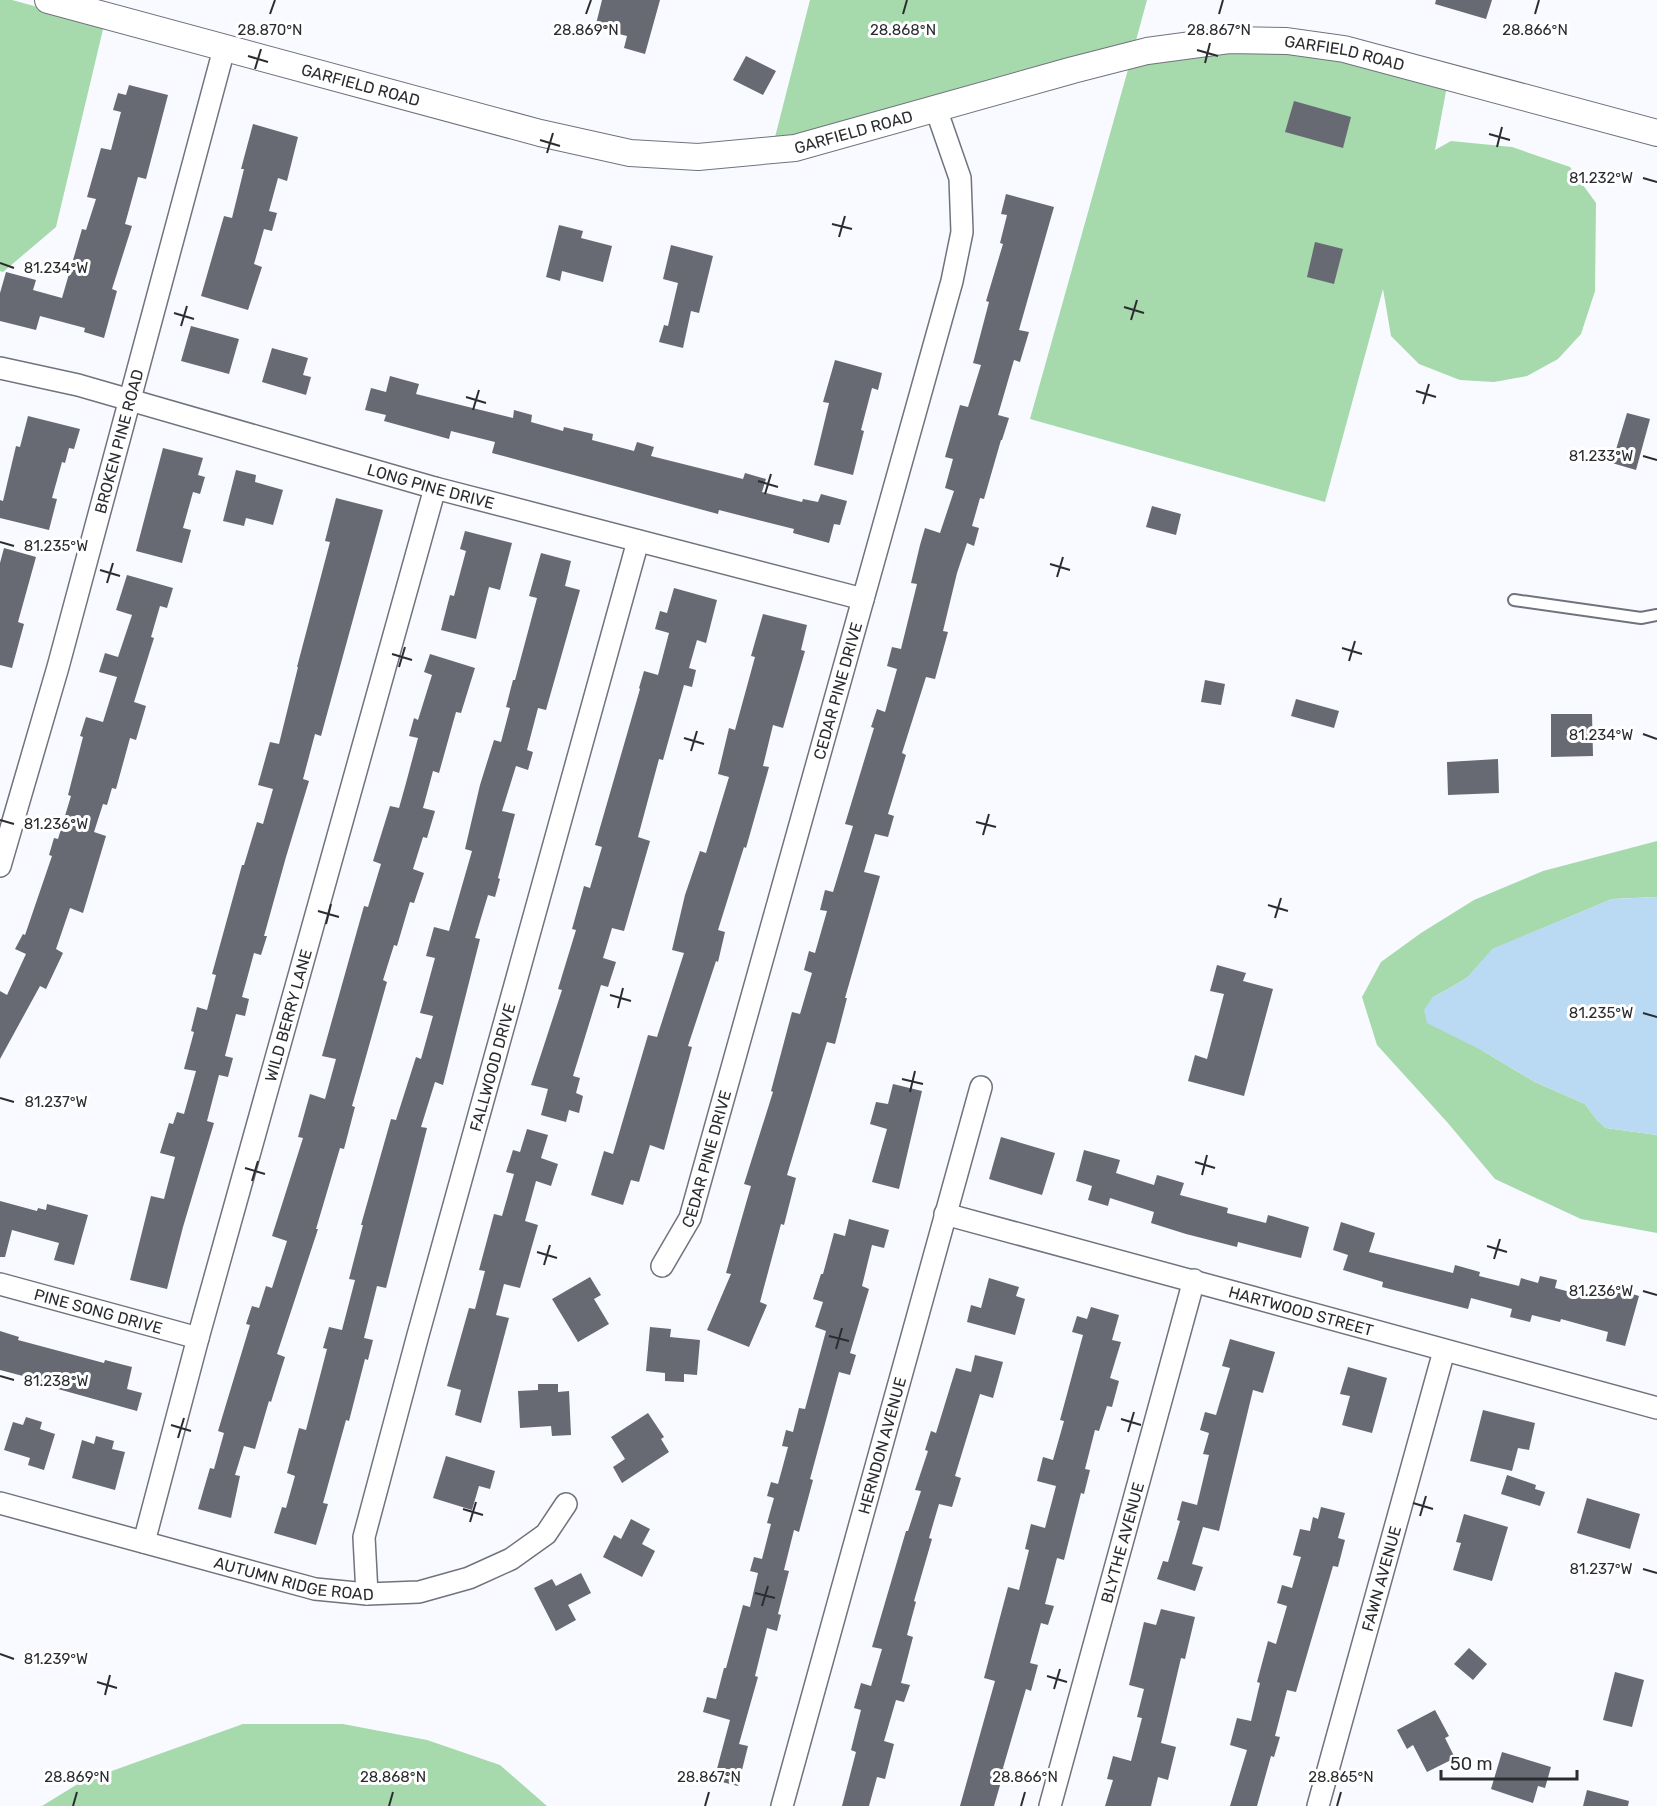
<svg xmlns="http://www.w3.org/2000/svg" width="1657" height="1806" viewBox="0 0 1657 1806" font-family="Rubik,sans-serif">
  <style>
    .green { fill: #a6d9ab }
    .water { fill: #badaf3 }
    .building { fill: #676a73 }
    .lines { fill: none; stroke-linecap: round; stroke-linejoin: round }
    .service-casing { stroke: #70737d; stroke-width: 14 }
    .minor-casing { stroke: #70737d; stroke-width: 24 }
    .tertiary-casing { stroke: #70737d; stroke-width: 28 }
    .service { stroke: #fff; stroke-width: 10 }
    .minor { stroke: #fff; stroke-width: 21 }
    .tertiary { stroke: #fff; stroke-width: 26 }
    .ticks { fill: none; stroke: #2b2c30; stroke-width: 2 }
    .labels { text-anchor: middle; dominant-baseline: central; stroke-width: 6; stroke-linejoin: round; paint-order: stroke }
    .street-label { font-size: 16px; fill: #2b2c30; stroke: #fff }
    .ticks-label { font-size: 15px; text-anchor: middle; fill: #2b2c30; stroke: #fff; stroke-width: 6; stroke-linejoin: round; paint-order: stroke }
  </style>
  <rect width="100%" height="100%" fill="#f9faff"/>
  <g class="green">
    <polygon points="0,0 12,0 104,25 56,227 3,272 0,271"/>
    <polygon points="810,0 1147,0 1135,44 774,141"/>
    <polygon points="1230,50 1287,50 1343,58 1447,86 1435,150 1451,141 1512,147 1570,167 1596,203 1595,291 1581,334 1558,359 1527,376 1494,382 1460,380 1419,364 1391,336 1383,289 1325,502 1030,419 1129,66"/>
    <polygon points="1657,841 1657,897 1612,899 1493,949 1467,978 1432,998 1483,1051 1535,1082 1585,1104 1597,1120 1606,1128 1657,1135 1657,1233 1581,1219 1495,1179 1447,1122 1377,1045 1362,997 1381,962 1421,933 1474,900 1543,871"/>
    <polygon points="243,1724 343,1724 427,1740 500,1765 547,1806 42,1806 81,1782"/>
  </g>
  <polygon class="water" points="1657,897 1657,1135 1606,1128 1597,1120 1585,1104 1535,1082 1483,1051 1427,1023 1424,1010 1432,998 1467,978 1492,949 1612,899"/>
  <g class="building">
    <polygon points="602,0 660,0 645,54 624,48 627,36 595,28"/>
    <polygon points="1436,0 1492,0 1486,19 1435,4"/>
    <polygon points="746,56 776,71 763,95 733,80"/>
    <polygon points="129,85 168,95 146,179 138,177 125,224 132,226 112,289 117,291 104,338 84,332 85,328 40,316 36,330 0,321 0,293 6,272 36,280 33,290 62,298 82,229 86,230 96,199 87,197 101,148 111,150 121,112 113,110 118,93 126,95"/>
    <polygon points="1294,101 1351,117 1343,148 1285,132"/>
    <polygon points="253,124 298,137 287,181 278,178 269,211 277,213 272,231 264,229 254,264 262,267 248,310 201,296 224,216 232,218 244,169 241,169"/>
    <polygon points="1006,194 1054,207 1019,330 1029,332 1020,362 1014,360 998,415 1009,418 1002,440 1001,440 984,499 980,498 972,526 979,528 974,546 967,543 957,573 943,631 948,632 935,679 926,677 902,753 906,755 888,814 894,816 888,837 875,834 864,872 880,876 845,998 847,998 835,1044 827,1042 787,1175 796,1178 784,1225 781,1224 760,1302 767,1305 749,1347 707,1330 731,1274 726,1273 751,1186 744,1184 773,1092 771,1091 792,1012 800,1014 812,973 804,970 809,951 815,953 827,911 820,910 825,890 833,892 853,826 845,824 874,728 871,727 877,709 885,712 897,669 887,666 892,647 901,649 917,584 911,583 920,545 925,528 940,533 954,491 945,488 953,459 945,457 960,405 968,407 981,365 973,363 989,302 986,301 1003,244 1000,243 1007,215 1001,214"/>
    <polygon points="559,225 583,231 581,238 612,246 603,282 562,271 560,281 546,277"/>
    <polygon points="1315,242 1343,249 1334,284 1307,277"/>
    <polygon points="671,245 713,256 699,313 691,311 683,348 659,342 664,325 668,326 678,283 663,279"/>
    <polygon points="191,326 239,339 229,374 181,361"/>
    <polygon points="272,348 308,358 303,375 311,377 306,395 262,382"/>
    <polygon points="835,360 882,373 878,390 872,388 861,430 864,431 853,475 814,465 829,403 823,402"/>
    <polygon points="390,376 419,384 416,394 513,418 514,410 532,415 531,422 563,431 564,427 593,434 592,440 634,451 637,442 654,447 651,456 743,479 745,473 766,479 762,492 802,502 803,499 818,502 821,494 847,501 840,525 834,524 829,543 793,533 794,529 719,510 718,514 492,453 495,442 451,431 449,439 384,421 386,415 365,410 371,388 386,392"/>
    <polygon points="1627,413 1650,419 1636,470 1612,463"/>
    <polygon points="28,416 80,429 74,449 69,448 65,463 62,462 52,498 57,499 49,530 0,518 0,500 3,501 16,446 20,447"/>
    <polygon points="163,448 203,458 198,475 205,477 200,494 193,492 183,528 191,530 182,563 136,551"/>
    <polygon points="236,470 256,475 255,482 283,490 273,525 246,518 244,526 223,521"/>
    <polygon points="336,498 383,510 321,736 315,734 303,779 309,781 286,857 264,936 267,936 261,955 254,953 242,997 249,999 245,1016 236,1014 225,1056 233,1058 228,1077 219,1075 207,1121 214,1123 183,1227 167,1289 130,1280 151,1196 164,1199 175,1157 160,1153 169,1123 173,1124 177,1112 184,1114 196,1071 184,1069 194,1032 191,1031 197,1007 207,1010 216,975 212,974 242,865 244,865 257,822 263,824 273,789 258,785 270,742 279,744 298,667 297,667 330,542 325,541"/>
    <polygon points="1152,506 1181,514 1176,535 1146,527"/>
    <polygon points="465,531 512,543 500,590 489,587 476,639 441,630 450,595 454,596 466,551 460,549"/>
    <polygon points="4,548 36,557 18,622 24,624 12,668 0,665 0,563"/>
    <polygon points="541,553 571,561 565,586 580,590 546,710 538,708 527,750 533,752 528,770 516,766 502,811 515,814 498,878 500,879 495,897 488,895 475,938 480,939 443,1085 435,1082 421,1127 427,1128 386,1288 377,1286 364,1338 373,1340 368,1360 365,1359 349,1421 346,1420 323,1503 328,1504 316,1545 274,1533 282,1507 286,1508 295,1476 287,1473 299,1428 306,1430 327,1349 323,1348 329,1327 342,1330 355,1280 349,1279 363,1225 361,1225 391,1119 396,1120 416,1057 421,1059 433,1016 420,1013 435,958 426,956 434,927 449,931 472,851 465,849 480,785 494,740 501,742 510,708 506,707 513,680 515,680 537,598 529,596"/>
    <polygon points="127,575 173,588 167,608 160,606 151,637 154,638 134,702 146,706 136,740 130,738 116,789 112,788 107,805 103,804 94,832 106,836 83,913 70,908 56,949 63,953 46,989 40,986 0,1059 0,991 7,995 26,954 15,949 23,934 25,935 52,856 49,855 54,838 58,839 71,796 68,795 83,737 80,736 86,717 103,722 117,677 99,672 105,653 118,657 132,615 116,610"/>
    <polygon points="674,588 717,600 706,643 697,640 689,668 696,670 692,687 684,685 663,760 659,759 638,837 650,841 624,931 612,928 603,958 616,962 608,987 601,985 573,1076 580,1078 576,1093 583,1096 579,1113 569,1110 566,1122 541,1115 548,1089 531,1085 562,990 558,989 576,930 572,929 584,886 590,888 602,847 595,845 640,689 639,688 644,671 658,675 669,633 655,629 660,611 667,613"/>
    <polygon points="763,614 807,625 801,650 805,651 783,728 773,725 763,766 769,767 746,848 744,847 718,930 725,932 718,962 716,961 688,1046 692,1047 664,1150 650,1145 639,1182 631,1180 623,1205 591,1195 604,1151 613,1154 648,1035 657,1037 684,953 672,950 685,895 700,851 706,853 729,777 718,774 729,728 735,730 755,657 751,656"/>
    <polygon points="430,654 475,668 461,713 456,712 439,773 433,771 423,808 435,811 427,838 423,837 413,869 424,873 414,903 410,902 397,946 394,945 383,980 387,982 352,1106 355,1107 344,1149 340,1148 316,1229 318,1229 277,1354 285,1357 271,1402 269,1401 255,1449 244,1446 235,1475 240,1476 231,1518 198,1509 210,1468 214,1469 224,1433 218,1431 250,1325 246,1324 252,1306 259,1308 266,1286 272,1288 287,1241 272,1236 303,1138 298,1137 310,1094 325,1099 336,1059 322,1056 364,906 368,907 381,864 373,861 390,806 399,808 406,783 418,738 409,736 414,718 418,720 432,675 424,672"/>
    <polygon points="1205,680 1225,684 1221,705 1201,702"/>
    <polygon points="1296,699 1339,711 1334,728 1291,716"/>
    <polygon points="1551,714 1592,714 1593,756 1551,757"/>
    <polygon points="1498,759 1499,793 1448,795 1447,762"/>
    <polygon points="1217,965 1246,973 1243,981 1273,989 1244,1096 1188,1081 1195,1055 1207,1059 1224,994 1210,991"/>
    <polygon points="893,1084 922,1091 899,1189 872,1182 887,1129 870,1124 876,1102 888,1104"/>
    <polygon points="527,1129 548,1135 541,1158 558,1164 551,1186 536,1181 525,1221 538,1225 520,1288 504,1284 496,1315 509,1318 481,1423 455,1415 461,1390 447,1386 469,1308 475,1309 485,1271 479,1270 494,1214 502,1216 514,1174 506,1172 513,1150 520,1152"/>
    <polygon points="1001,1137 1055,1153 1042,1195 989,1179"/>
    <polygon points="1084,1150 1120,1160 1116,1173 1154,1185 1157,1175 1184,1183 1180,1195 1228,1208 1227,1213 1266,1223 1268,1215 1309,1227 1301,1258 1238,1242 1237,1247 1186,1234 1151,1223 1154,1212 1110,1198 1108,1206 1088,1200 1092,1186 1076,1181"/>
    <polygon points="0,1201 37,1211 38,1208 46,1210 47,1204 88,1215 74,1265 54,1260 59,1243 12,1230 5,1257 0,1257"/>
    <polygon points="849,1219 889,1230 884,1248 872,1245 862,1286 869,1289 850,1353 856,1355 850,1375 839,1372 810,1479 813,1480 799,1532 794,1530 784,1570 789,1571 778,1614 781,1615 777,1631 767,1628 755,1676 758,1677 739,1744 748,1746 738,1786 714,1780 730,1720 703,1712 707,1697 716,1699 724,1668 726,1668 743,1605 750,1607 758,1573 750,1571 754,1557 762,1559 771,1524 767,1523 774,1498 767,1496 771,1482 778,1484 788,1447 782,1446 786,1430 793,1432 799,1408 805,1409 826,1331 815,1327 823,1302 813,1299 821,1274 823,1274 834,1233 845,1236"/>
    <polygon points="1341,1222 1375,1233 1369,1252 1453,1273 1455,1265 1480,1272 1479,1276 1519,1286 1521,1278 1538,1283 1540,1276 1557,1280 1555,1288 1585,1296 1586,1293 1599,1297 1602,1285 1639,1296 1625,1346 1606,1341 1608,1332 1561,1319 1560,1322 1532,1315 1530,1322 1510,1317 1512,1309 1471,1298 1468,1309 1382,1287 1383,1282 1343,1270 1348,1255 1333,1250"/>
    <polygon points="590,1277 601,1295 594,1299 609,1324 578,1342 552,1299"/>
    <polygon points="989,1278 1019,1287 1016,1296 1025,1299 1015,1335 967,1322 971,1305 981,1308"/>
    <polygon points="1091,1307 1119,1315 1112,1340 1121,1342 1110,1378 1119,1381 1112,1407 1107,1406 1099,1431 1095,1430 1085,1469 1090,1470 1084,1494 1081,1493 1064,1560 1057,1558 1045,1604 1054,1606 1048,1625 1041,1623 1030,1663 1038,1665 1031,1691 1026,1689 1003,1768 1005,1768 994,1806 960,1806 995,1681 984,1678 1008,1587 1019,1590 1029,1550 1025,1549 1031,1524 1045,1528 1056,1486 1037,1481 1043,1457 1053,1460 1064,1421 1060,1420 1083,1335 1072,1332 1077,1316 1087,1319"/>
    <polygon points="650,1327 671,1329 670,1337 700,1340 697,1375 684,1374 684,1382 665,1381 665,1373 646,1371"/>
    <polygon points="0,1331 19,1337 18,1340 104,1363 105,1360 132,1367 127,1389 142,1393 137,1411 22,1379 23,1376 0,1370"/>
    <polygon points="1230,1339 1275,1352 1263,1393 1253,1390 1219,1531 1203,1527 1192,1564 1203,1567 1195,1591 1157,1579 1163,1561 1168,1562 1180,1521 1177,1520 1182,1501 1197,1505 1209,1455 1203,1454 1209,1433 1200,1430 1205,1412 1216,1415 1230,1368 1222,1366"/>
    <polygon points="975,1355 1003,1362 993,1398 980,1394 955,1476 961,1478 952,1507 939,1504 929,1538 932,1539 914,1601 916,1602 907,1635 913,1637 901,1683 910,1685 904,1702 896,1700 884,1741 894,1744 885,1779 877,1777 869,1806 842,1806 856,1752 851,1750 861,1710 854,1708 861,1683 871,1686 882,1649 872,1647 906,1531 908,1531 921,1491 915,1490 928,1451 925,1450 931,1431 936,1433 956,1368 971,1372"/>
    <polygon points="1348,1367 1387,1378 1372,1433 1342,1425 1350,1396 1340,1394"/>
    <polygon points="538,1384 558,1384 558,1392 569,1391 571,1435 552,1436 551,1426 520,1428 518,1391 538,1390"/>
    <polygon points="1483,1410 1535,1423 1529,1450 1518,1448 1512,1471 1470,1461"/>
    <polygon points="648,1413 664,1437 661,1439 669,1452 622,1483 613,1467 625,1459 611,1437"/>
    <polygon points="26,1417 42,1422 40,1429 55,1434 44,1470 28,1465 30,1458 4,1450 13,1422 23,1425"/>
    <polygon points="96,1436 114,1441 112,1449 125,1452 115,1490 72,1478 82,1440 94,1444"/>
    <polygon points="446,1456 495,1471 490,1489 479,1486 472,1510 433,1498"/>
    <polygon points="1507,1475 1536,1485 1535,1489 1545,1492 1540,1506 1501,1494"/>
    <polygon points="1587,1498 1640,1514 1630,1549 1577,1533"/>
    <polygon points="1321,1507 1345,1513 1338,1538 1345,1540 1338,1567 1333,1566 1296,1692 1287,1690 1275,1736 1280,1737 1274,1757 1271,1756 1257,1806 1230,1806 1247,1750 1230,1745 1237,1718 1251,1721 1260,1683 1257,1682 1268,1641 1276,1644 1287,1606 1277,1603 1282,1585 1292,1588 1301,1557 1293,1555 1300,1529 1310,1531 1313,1517 1318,1519"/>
    <polygon points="1464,1514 1508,1527 1492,1581 1453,1570 1461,1543 1456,1542"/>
    <polygon points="631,1519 650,1529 642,1544 655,1551 642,1577 603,1557 614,1535 621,1539"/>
    <polygon points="581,1573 591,1593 568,1605 576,1620 556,1631 534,1588 552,1579 556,1586"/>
    <polygon points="1161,1609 1195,1617 1185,1659 1181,1658 1161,1743 1176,1747 1168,1780 1158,1777 1151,1806 1105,1806 1113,1780 1107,1779 1113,1756 1131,1761 1142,1718 1137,1717 1144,1689 1129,1685 1144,1622 1156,1625"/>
    <polygon points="1469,1648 1487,1664 1473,1680 1454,1664"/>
    <polygon points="1615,1672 1644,1680 1632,1727 1603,1720"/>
    <polygon points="1435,1710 1449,1736 1445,1738 1455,1758 1427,1772 1413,1745 1407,1749 1397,1730"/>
    <polygon points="1502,1752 1551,1767 1545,1788 1538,1786 1533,1803 1491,1789"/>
    <polygon points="1587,1790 1629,1801 1628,1806 1583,1806"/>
  </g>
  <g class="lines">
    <g class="service-casing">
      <polyline id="service" points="1514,600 1641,618 1657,615"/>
    </g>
    <g class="minor-casing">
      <g id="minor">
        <path id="s1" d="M 0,368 L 78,385 L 435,488 L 863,599"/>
        <path id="s2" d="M 0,866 L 58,667 L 224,49"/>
        <path id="s3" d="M 945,1214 C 1183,1277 1419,1344 1657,1408"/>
        <path id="s4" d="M 662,1266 L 690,1218 L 952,281 L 962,232 L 960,178 L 936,109"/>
        <path id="s5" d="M 0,1284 L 198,1338"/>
        <path id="s6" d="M 0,1503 L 315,1589 L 367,1594 L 419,1592 L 469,1578 L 511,1559 L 546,1534 L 566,1504"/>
        <path id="s7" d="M 144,1542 L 198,1338 L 435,488"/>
        <path id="s8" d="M 367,1594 L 364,1537 L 418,1335 L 638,541"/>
        <path id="s9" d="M 782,1806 L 981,1087"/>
        <path id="s10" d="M 1050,1806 L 1194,1280"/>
        <path id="s11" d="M 1318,1806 L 1444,1351"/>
      </g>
    </g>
    <g class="tertiary-casing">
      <g id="tertiary">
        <path id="s12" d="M 48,0 L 540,133 L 630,153 L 698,157 L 795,148 L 1073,70 L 1147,51 L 1229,40 L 1287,41 L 1344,49 L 1657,133"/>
      </g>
    </g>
    <use href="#service" class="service"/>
    <use href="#minor" class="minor"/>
    <use href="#tertiary" class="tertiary"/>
  </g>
  <path class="ticks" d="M 270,14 L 275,0M 586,14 L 591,0M 903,14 L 907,0M 1219,14 L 1223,0M 1535,14 L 1539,0M 1197,50 L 1218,56M 248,56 L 268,62M 1205,63 L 1210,43M 255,69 L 261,49M 1489,134 L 1510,140M 540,140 L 560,146M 1497,147 L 1502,127M 547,153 L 553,133M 1643,178 L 1657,182M 832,224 L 852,229M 839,237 L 845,216M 0,263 L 14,268M 1124,307 L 1144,313M 174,313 L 194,319M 1131,320 L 1137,300M 181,326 L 187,306M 1416,391 L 1436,397M 466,397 L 486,403M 1423,404 L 1429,384M 473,410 L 479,390M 1643,456 L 1657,460M 758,481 L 778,487M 765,494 L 771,474M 0,542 L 14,546M 1050,564 L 1070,570M 100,570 L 120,576M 1057,577 L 1063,557M 107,583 L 113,563M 1342,648 L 1362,654M 392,654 L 412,660M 1349,661 L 1355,641M 399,667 L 405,647M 1643,734 L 1657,739M 684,738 L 704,744M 691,751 L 697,731M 0,820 L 14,824M 976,822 L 996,827M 983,835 L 989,814M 1268,905 L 1288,911M 318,911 L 339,917M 1275,918 L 1281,898M 326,924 L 331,904M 610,995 L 631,1001M 618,1008 L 623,988M 1643,1013 L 1657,1017M 902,1079 L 923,1084M 910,1092 L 915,1071M 0,1098 L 14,1102M 1195,1162 L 1215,1168M 245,1168 L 265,1174M 1202,1175 L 1207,1155M 252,1181 L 258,1161M 1487,1246 L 1507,1252M 537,1252 L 557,1258M 1494,1259 L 1500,1239M 544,1265 L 550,1245M 1643,1291 L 1657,1295M 829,1336 L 849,1341M 836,1349 L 842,1328M 0,1376 L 14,1380M 1121,1419 L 1141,1425M 171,1425 L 191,1431M 1128,1432 L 1134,1412M 178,1438 L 184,1418M 1413,1503 L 1433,1509M 463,1509 L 483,1515M 1420,1516 L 1426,1496M 470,1522 L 476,1502M 1643,1569 L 1657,1573M 755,1593 L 775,1598M 762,1606 L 768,1586M 0,1654 L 14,1659M 1047,1676 L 1067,1682M 97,1682 L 117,1688M 1054,1689 L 1060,1669M 105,1695 L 110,1675M 73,1806 L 77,1792M 389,1806 L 393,1792M 705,1806 L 709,1792M 1021,1806 L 1025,1792M 1337,1806 L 1341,1792"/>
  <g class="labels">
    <g class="street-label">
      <text stroke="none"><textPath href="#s12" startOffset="1332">GARFIELD ROAD</textPath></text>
      <text stroke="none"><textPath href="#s12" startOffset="324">GARFIELD ROAD</textPath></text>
      <text stroke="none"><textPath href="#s12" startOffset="828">GARFIELD ROAD</textPath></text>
      <text stroke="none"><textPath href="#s2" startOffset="441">BROKEN PINE ROAD</textPath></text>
      <text stroke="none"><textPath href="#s1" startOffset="447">LONG PINE DRIVE</textPath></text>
      <text stroke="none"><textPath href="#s4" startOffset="603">CEDAR PINE DRIVE</textPath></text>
      <text stroke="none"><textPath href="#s7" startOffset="546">WILD BERRY LANE</textPath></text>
      <text stroke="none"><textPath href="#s8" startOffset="544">FALLWOOD DRIVE</textPath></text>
      <text stroke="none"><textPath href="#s4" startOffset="117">CEDAR PINE DRIVE</textPath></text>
      <text stroke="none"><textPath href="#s5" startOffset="102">PINE SONG DRIVE</textPath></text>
      <text stroke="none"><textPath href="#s3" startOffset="369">HARTWOOD STREET</textPath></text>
      <text stroke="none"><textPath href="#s9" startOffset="374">HERNDON AVENUE</textPath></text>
      <text stroke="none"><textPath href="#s10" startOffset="273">BLYTHE AVENUE</textPath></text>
      <text stroke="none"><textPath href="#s6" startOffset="304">AUTUMN RIDGE ROAD</textPath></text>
      <text stroke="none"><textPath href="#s11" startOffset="236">FAWN AVENUE</textPath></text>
    </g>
  </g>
  <g class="ticks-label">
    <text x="270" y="35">28.870°N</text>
    <text x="586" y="35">28.869°N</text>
    <text x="903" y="35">28.868°N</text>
    <text x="1219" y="35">28.867°N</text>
    <text x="1535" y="35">28.866°N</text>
    <text x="1601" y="183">81.232°W</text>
    <text x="56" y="273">81.234°W</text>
    <text x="1601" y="461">81.233°W</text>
    <text x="56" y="551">81.235°W</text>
    <text x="1601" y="740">81.234°W</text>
    <text x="56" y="829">81.236°W</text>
    <text x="1601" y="1018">81.235°W</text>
    <text x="56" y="1107">81.237°W</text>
    <text x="1601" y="1296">81.236°W</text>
    <text x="56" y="1386">81.238°W</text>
    <text x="1601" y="1574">81.237°W</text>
    <text x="56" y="1664">81.239°W</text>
    <text x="77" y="1782">28.869°N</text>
    <text x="393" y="1782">28.868°N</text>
    <text x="709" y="1782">28.867°N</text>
    <text x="1025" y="1782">28.866°N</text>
    <text x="1341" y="1782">28.865°N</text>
  </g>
  <path d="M1441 1770v9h136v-9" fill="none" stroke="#2b2c30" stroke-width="3"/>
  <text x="1450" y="1770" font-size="18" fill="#2b2c30" stroke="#ffffff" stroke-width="4.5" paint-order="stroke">50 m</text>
</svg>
